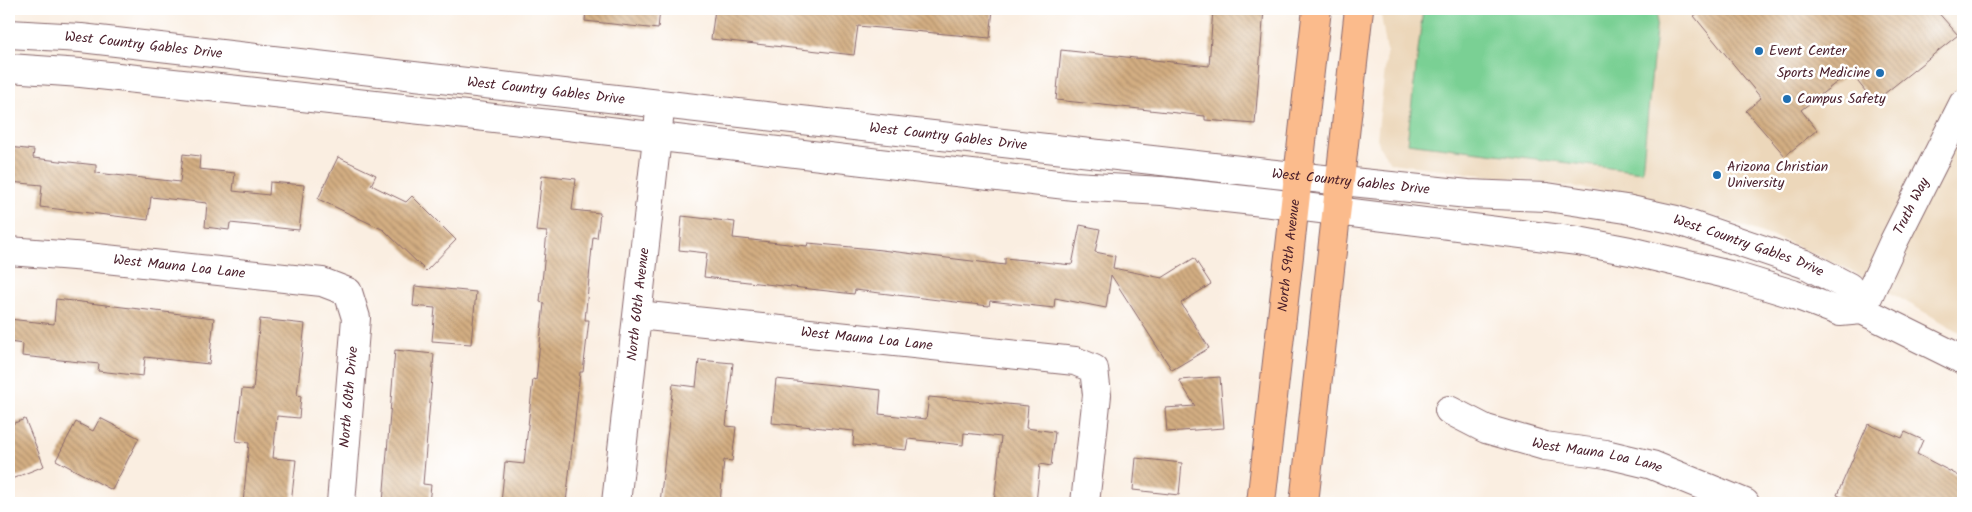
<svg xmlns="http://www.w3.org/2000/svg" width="1972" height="512" viewBox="0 0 1972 512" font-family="Kalam,sans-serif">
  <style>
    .built { fill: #ecd7ba }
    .green { fill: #7ad094; stroke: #627860 }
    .building { fill: url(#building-back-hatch) }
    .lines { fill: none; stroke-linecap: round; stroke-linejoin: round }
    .minor-casing { stroke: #88676b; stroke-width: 30 }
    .major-casing { stroke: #88676b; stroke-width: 30 }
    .minor { stroke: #fff; stroke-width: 28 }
    .major { stroke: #fbbb8c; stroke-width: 28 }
    .poi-dot { fill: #1f6fb2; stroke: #fff; stroke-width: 2 }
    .labels { text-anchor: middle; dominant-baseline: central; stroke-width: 5; stroke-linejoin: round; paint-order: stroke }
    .street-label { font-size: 14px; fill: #4a1f2b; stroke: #fff }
    .poi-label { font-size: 14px; fill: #4a1f2b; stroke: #fff; text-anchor: start }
  </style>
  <defs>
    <pattern id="building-back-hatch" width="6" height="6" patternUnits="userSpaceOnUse" patternTransform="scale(1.25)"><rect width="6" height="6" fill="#d3ae82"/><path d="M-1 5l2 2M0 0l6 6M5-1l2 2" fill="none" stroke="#ad8d6b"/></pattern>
  </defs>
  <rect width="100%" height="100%" fill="#fff"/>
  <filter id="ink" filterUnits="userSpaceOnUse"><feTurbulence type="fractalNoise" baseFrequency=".02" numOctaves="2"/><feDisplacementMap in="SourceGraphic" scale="10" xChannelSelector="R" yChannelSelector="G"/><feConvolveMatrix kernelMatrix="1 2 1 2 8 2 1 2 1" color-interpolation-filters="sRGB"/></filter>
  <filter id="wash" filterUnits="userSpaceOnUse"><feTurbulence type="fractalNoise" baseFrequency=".0096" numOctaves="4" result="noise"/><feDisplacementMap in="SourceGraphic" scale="20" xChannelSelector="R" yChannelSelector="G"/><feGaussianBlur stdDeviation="1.12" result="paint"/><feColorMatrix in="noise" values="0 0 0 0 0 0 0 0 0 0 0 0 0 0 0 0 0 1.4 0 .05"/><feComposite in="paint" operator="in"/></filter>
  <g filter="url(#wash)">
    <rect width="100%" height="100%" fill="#faeee1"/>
    <polygon class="built" points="1380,9 1963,9 1963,334 1850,270 1785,241 1719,218 1628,194 1391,163 1380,148 1377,138 1387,52"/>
    <polygon class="green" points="1423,9 1658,9 1642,172 1407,143"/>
    <g id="blocks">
      <g class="building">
        <polygon points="586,9 660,9 658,29 585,21"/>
        <polygon points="715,9 993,9 990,38 858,26 854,55 711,39"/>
        <polygon points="1213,9 1264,9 1255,124 1205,120 1205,116 1056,100 1061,50 1209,66"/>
        <polygon points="1704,9 1935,9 1958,35 1874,102 1850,72 1801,110 1817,130 1785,156 1746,111 1761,98 1694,16"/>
        <polygon points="9,147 34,150 33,158 96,165 96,173 180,182 183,154 200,156 199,169 235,173 233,191 269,195 270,182 304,185 299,230 230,223 229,230 205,227 207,203 151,197 148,220 40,207 42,185 9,182"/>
        <polygon points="338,157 376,175 371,185 406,202 412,196 456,240 426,271 384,230 318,199"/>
        <polygon points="542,175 576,179 572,210 600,213 597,238 593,237 585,320 589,320 583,372 580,372 566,503 501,503 505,462 524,464 533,379 536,380 544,303 540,302 547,232 536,231"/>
        <polygon points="682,216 735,222 733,238 807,246 808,243 873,249 1005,265 1005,258 1072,265 1080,225 1100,229 1095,252 1115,256 1113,268 1162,278 1194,258 1211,284 1181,303 1209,348 1172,370 1111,275 1106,308 1055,298 1054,308 990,301 989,306 855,290 854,294 704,277 707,253 679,250"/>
        <polygon points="415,286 476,292 471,344 432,341 435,308 413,306"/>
        <polygon points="56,299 214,318 209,364 145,357 143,376 98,371 99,364 22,356 23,344 9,342 9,319 54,324"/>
        <polygon points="260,319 305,324 297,395 301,396 299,418 277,416 273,458 296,460 291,503 243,503 249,443 236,441 242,389 253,390"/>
        <polygon points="395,350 434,354 423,484 431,485 429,503 383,503"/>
        <polygon points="699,360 733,363 726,426 736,427 732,461 724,460 720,503 660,503 673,384 696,387"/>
        <polygon points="1220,377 1224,428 1167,432 1165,408 1195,406 1179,380"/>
        <polygon points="776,379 881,390 879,414 926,419 929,397 1028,406 1026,428 1055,432 1051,466 1040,464 1036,503 994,503 1001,437 964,433 963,445 908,439 906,450 853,445 854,431 772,423"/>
        <polygon points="100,418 139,438 112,490 56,460 76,422 93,431"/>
        <polygon points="25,419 44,466 9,480 9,425"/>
        <polygon points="1868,424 1902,438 1905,432 1923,440 1917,454 1963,478 1963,503 1856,503 1837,495"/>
        <polygon points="1136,458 1182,463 1179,495 1133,490"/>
      </g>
    </g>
  </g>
  <g filter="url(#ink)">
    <use href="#blocks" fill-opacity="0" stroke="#88676b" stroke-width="1"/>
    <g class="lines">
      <g class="minor-casing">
        <g id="minor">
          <path id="s1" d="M 9,34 L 81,38 L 1275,174 L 1468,194 L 1547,197 L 1626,209 L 1676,220 L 1805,264 L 1849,287 L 1862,310"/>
          <polyline points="9,68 81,73 559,125 1074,186 1162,191 1272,203 1578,241 1630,251 1734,276 1793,294 1840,312 1862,310 1963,360"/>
          <path id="s2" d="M 9,251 L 87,257 L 322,282 L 348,292 L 356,318 L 341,503"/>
          <path id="s3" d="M 1862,310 L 1893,243 L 1963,104"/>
          <path id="s4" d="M 638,315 L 1075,361 L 1094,369 L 1097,395 L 1085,503"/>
          <path id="s5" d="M 1449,410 L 1486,429 L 1545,446 L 1606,454 L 1652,465 L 1745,503"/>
          <path id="s6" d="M 616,503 L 659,120"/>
        </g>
      </g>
      <g class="major-casing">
        <g id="major">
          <path id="s7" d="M 1261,503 L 1317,9"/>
          <polyline points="1304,503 1359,9"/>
        </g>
      </g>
      <use href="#minor" class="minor"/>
      <use href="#major" class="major"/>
    </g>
  </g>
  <g class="poi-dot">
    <circle cx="1759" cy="51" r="5"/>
    <circle cx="1880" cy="73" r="5"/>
    <circle cx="1787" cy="99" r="5"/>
    <circle cx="1717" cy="175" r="5"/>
  </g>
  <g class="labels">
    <g class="street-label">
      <text stroke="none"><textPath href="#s1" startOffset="135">West Country Gables Drive</textPath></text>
      <text stroke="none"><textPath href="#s1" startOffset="540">West Country Gables Drive</textPath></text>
      <text stroke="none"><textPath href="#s1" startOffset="945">West Country Gables Drive</textPath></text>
      <text stroke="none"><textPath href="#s1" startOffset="1350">West Country Gables Drive</textPath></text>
      <text stroke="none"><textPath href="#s3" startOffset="115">Truth Way</textPath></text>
      <text stroke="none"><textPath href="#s1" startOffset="1755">West Country Gables Drive</textPath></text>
      <text stroke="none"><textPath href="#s7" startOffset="249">North 59th Avenue</textPath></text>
      <text stroke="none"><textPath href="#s2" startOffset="171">West Mauna Loa Lane</textPath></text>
      <text stroke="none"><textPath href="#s6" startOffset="200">North 60th Avenue</textPath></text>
      <text stroke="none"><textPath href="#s4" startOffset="230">West Mauna Loa Lane</textPath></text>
      <text transform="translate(349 397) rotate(-85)">North 60th Drive</text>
      <text stroke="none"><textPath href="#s5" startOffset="156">West Mauna Loa Lane</textPath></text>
    </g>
    <g class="poi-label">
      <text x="1769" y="51">Event Center</text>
      <text x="1870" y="73" text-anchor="end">Sports Medicine</text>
      <text x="1797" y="99">Campus Safety</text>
      <text x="1727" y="167">Arizona Christian<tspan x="1727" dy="16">University</tspan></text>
    </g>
  </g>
  <rect width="1972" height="512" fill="none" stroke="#fff" stroke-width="30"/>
</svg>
